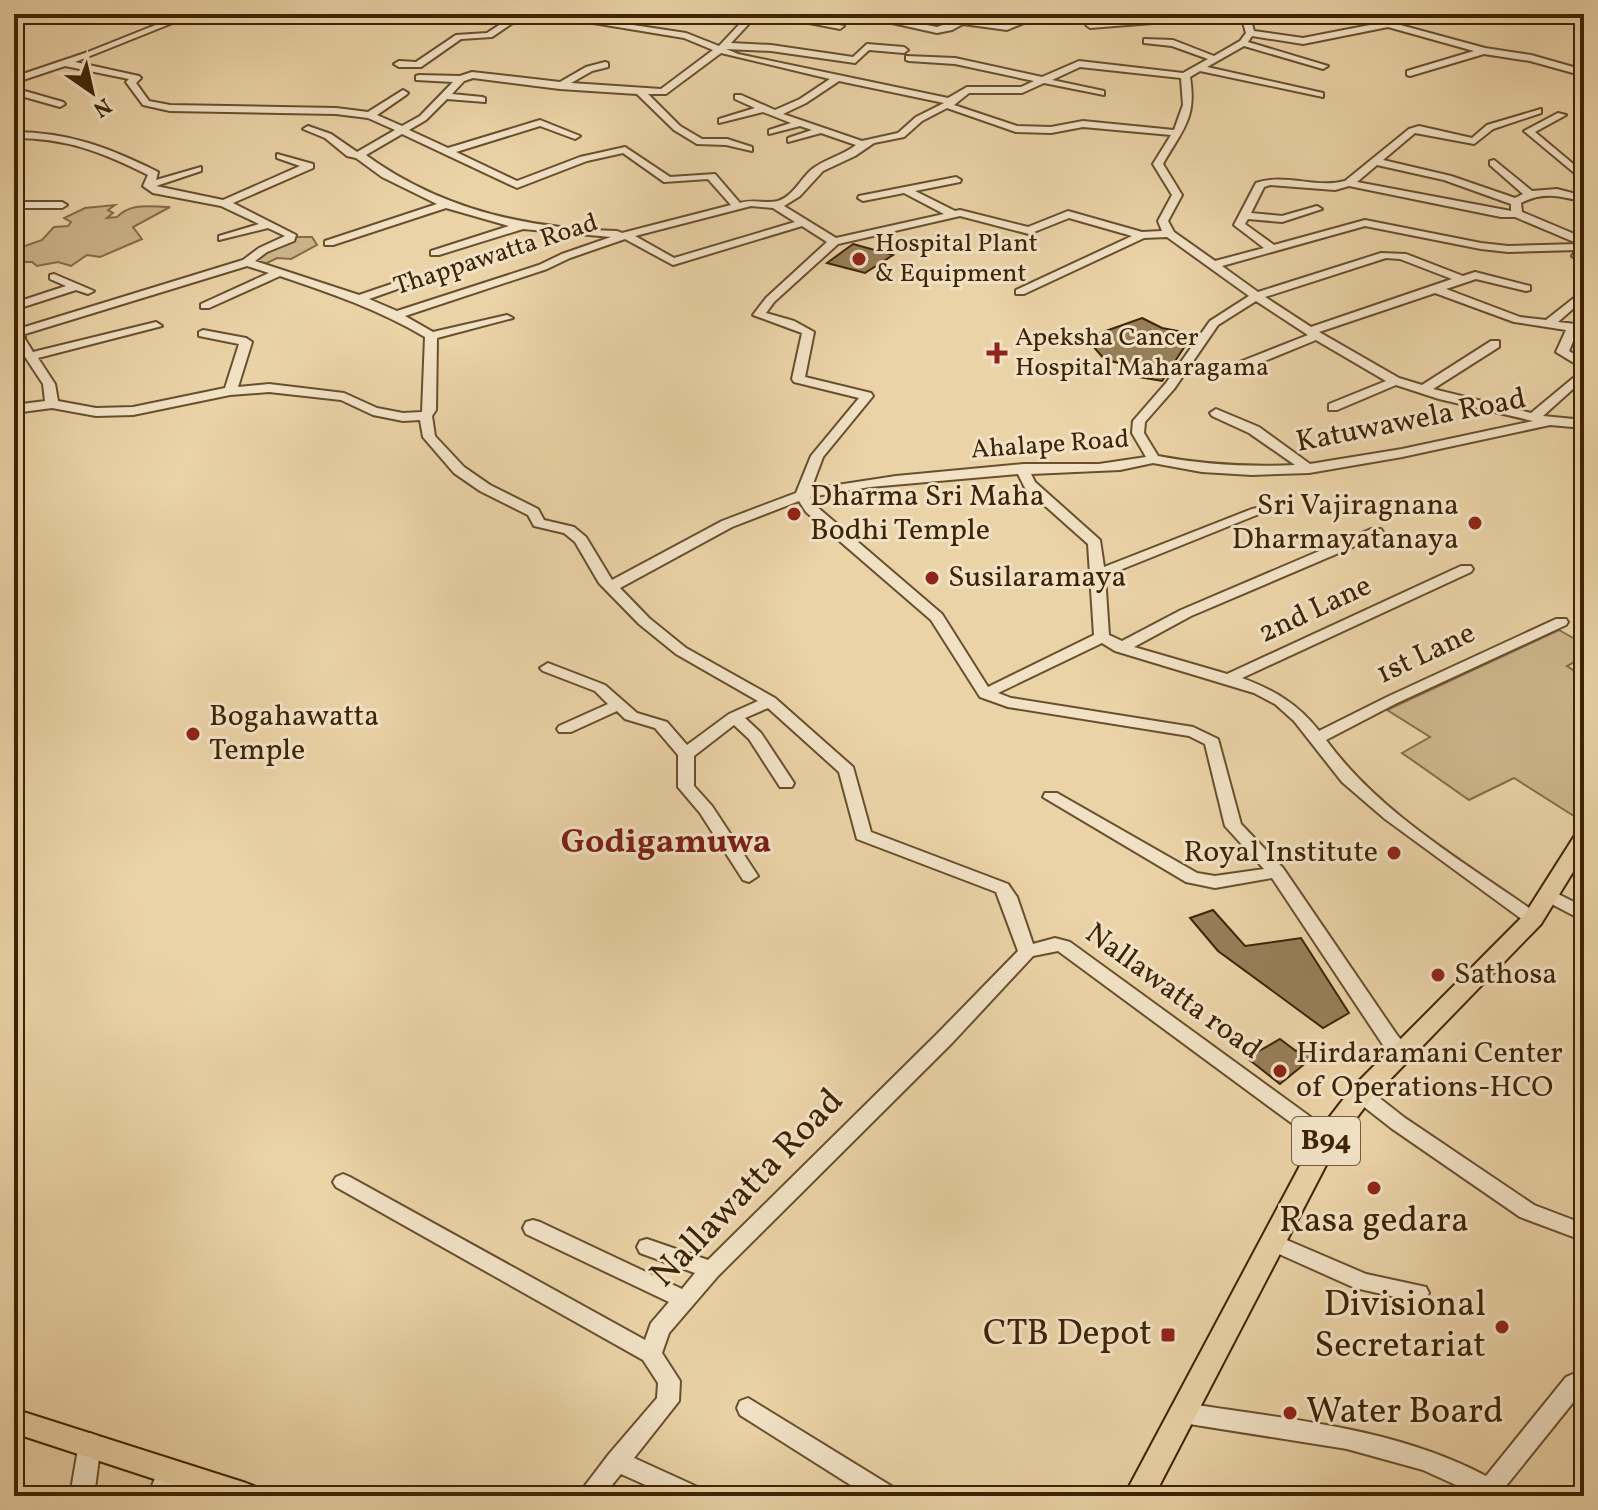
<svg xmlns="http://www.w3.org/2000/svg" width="1598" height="1510" viewBox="0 0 1598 1510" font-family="Vollkorn,serif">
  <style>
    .green { fill: #cdb58b; stroke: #866c48; stroke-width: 2 }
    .building { fill: #977f59; stroke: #3e2304; stroke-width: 2 }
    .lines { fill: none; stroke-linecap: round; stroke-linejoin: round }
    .minor-casing { stroke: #694f2d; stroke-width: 4 }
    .major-casing { stroke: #3e2304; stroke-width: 4 }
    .minor { fill: #f1e2c6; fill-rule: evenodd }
    .major { fill: #ead3a7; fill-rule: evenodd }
    .poi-dot { fill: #8f2418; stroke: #f1e2c6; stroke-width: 3 }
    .labels { text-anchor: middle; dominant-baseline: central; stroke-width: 6; stroke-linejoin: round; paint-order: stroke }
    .far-poi-label { font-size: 26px; fill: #3e2304; stroke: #f1e2c6; text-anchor: start }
    .far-street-label { font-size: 26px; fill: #3e2304; stroke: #f1e2c6 }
    .shield { fill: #f1e2c6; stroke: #745c3e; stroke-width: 2 }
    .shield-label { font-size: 28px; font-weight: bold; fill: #3e2304 }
    .street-label { font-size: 30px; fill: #3e2304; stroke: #f1e2c6 }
    .poi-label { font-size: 30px; fill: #3e2304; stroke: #f1e2c6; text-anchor: start }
    .quarter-label { font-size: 34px; font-weight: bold; fill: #7a1f14; stroke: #f1e2c6 }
    .near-street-label { font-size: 36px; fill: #3e2304; stroke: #f1e2c6 }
    .near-poi-label { font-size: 36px; fill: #3e2304; stroke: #f1e2c6; text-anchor: end }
  </style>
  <rect width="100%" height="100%" fill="#ead3a7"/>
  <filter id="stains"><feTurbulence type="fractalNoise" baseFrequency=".0025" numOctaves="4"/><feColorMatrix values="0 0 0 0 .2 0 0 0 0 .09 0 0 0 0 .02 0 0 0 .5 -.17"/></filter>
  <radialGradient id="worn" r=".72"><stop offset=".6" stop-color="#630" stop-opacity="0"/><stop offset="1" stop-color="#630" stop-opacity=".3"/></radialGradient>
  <g class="green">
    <path d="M 115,205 L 108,210 L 113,213 L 107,218 L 117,217 C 132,202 150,207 170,207 L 133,227 L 142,239 L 100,257 L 87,255 L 71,266 L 58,262 L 37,266 L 32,262 L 14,262 L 14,250 L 42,240 L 54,227 L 68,226 L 71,222 L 64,218 L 85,208 Z"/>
    <polygon points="294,237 312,237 317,245 291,259 277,258 263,265 253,261 266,250"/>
    <polygon points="1559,630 1584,644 1584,657 1567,666 1584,677 1584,810 1577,818 1514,778 1469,800 1402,753 1430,737 1387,710"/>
  </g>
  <g class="building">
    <polygon points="853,244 893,255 865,273 827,263"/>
    <polygon points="1142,318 1162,328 1193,334 1162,381 1139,377 1145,368 1105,360 1086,338"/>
    <polygon points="1213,910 1245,946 1301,938 1349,1013 1323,1028 1218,951 1190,918"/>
    <polygon points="1280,1039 1296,1051 1302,1048 1313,1057 1280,1084 1247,1058"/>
  </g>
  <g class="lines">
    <g class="minor-casing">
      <g id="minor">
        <path d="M 183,14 L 195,14 L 75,62 L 139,76 L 141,78 L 136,83 L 149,101 L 170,105 L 336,108 L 368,112 L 403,90 L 408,93 L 406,95 L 377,115 L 402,126 L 420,116 L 453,82 L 416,80 L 416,76 L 419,75 L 460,76 L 472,72 L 560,82 L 586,67 L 605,62 L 608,63 L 608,67 L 592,71 L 571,83 L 661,89 L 713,50 L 684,38 L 539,14 L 560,14 L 686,33 L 719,46 L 749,14 L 758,14 L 731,43 L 771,45 L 853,57 L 867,44 L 904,47 L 908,50 L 904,53 L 869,50 L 855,63 L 771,51 L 726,49 L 738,54 L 948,98 L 967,87 L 1021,87 L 1034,81 L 955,64 L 909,61 L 906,60 L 906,56 L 955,58 L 1042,77 L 1079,61 L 1183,73 L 1208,59 L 1172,46 L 1144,43 L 1144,39 L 1173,40 L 1214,56 L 1240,41 L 1246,33 L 1242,19 L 1190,20 L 1090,28 L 1086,25 L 1090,22 L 1190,14 L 1249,14 L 1254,31 L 1303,38 L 1380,23 L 1403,14 L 1416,14 L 1393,23 L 1485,48 L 1531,55 L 1584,70 L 1584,76 L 1530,61 L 1484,54 L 1410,76 L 1407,75 L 1407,71 L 1474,51 L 1388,27 L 1303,44 L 1252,36 L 1248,42 L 1328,66 L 1323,69 L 1244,46 L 1207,67 L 1323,93 L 1323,97 L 1200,71 L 1190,77 C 1197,119 1182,130 1163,164 L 1182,195 L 1168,221 L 1174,232 L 1215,261 L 1264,248 L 1234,225 L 1256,183 C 1285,173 1316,189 1345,181 L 1409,129 L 1419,126 L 1472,138 L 1487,125 L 1541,109 L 1541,113 L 1493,129 L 1474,144 L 1415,133 L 1383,160 L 1451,176 L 1515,198 L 1523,194 L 1490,165 L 1490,161 L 1494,160 L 1532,191 L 1557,189 L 1584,196 L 1584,202 C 1561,196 1543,191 1521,203 L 1522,212 L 1584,238 L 1584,265 L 1572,256 L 1577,250 L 1508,252 L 1481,249 L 1365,226 L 1222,266 L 1258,292 L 1381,253 L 1406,254 L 1463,276 L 1475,272 L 1530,286 L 1530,290 L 1526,291 L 1476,279 L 1446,289 L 1520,317 L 1546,320 L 1584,290 L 1584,299 L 1558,322 L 1584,325 L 1584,333 L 1577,332 L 1569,351 L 1584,360 L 1584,369 L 1556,352 L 1566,330 L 1514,322 L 1435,293 L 1319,332 L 1399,378 L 1422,385 L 1491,341 L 1499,341 L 1499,347 L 1433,389 L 1531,413 L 1584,369 L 1584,379 L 1543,416 L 1584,420 L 1584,428 L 1550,425 L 1402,457 L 1309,473 L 1252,475 L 1202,472 L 1153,463 L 1120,470 L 1031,474 L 1035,482 L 1100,540 L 1104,567 L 1252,509 L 1257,508 L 1264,512 L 1105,576 L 1109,635 L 1122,641 L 1181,610 L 1371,529 L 1381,529 L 1383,532 L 1381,535 L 1191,616 L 1134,647 L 1227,674 L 1461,566 L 1471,566 L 1473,569 L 1471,572 L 1242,678 C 1274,690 1298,704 1319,731 L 1387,697 L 1556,619 L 1566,619 L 1568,622 L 1566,625 L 1397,703 L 1326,740 C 1381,815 1465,862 1539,915 L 1542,919 L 1539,923 L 1527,923 L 1385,819 L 1342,782 L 1294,721 L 1275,704 L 1254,693 L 1115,651 L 1102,643 L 998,693 L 1011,698 L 1193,727 L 1218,739 L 1241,824 L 1283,868 L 1397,1035 L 1411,1051 L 1409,1056 L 1395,1056 L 1383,1045 L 1272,878 L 1215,888 L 1186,882 L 1043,797 L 1045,793 L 1057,793 L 1197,873 L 1215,876 L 1264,869 L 1225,826 L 1205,744 L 1189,736 L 1008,707 L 980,697 L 931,620 L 806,512 L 799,501 L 732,527 L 620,588 L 649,618 L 686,648 L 775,698 L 853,767 L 871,832 L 1008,884 L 1017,897 L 1033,944 L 1055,938 L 1070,942 L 1334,1134 L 1337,1139 L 1334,1144 L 1327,1146 L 1320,1144 L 1058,951 L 1033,956 L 952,1043 L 718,1276 L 669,1333 L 662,1353 L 680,1381 L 679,1401 L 634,1458 L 702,1489 L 706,1496 L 670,1496 L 621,1474 L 603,1496 L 577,1496 L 609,1454 L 657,1398 L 658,1383 L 643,1360 L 336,1187 L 333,1182 L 336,1177 L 343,1174 L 350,1177 L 645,1340 L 651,1323 L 669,1302 L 526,1234 L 523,1228 L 526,1222 L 533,1220 L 540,1222 L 682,1289 L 695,1273 L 640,1253 L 637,1247 L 640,1241 L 647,1239 L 708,1260 L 938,1033 L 1018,951 L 996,892 L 857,839 L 839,772 L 768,708 L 745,718 L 761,733 L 794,783 L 792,787 L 780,787 L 749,739 L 734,725 L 694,756 L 694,786 L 712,806 L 758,876 L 749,882 L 743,880 L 700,813 L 678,787 L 678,755 L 655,728 L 625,719 L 617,711 L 571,732 L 559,732 L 557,729 L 559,726 L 608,704 L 595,691 L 543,671 L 540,668 L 548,663 L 605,685 L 637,713 L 667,722 L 687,745 L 729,714 L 758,701 L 676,654 L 639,624 L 599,583 L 575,542 L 564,533 L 534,526 L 528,515 L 480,491 L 454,473 L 423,437 L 420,420 L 403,421 L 373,415 L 341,400 L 269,392 L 230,395 L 133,415 L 96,416 L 52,408 L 14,413 L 14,405 L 45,401 L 43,384 L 14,340 L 15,330 L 243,260 L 259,248 L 285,236 L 268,228 L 219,240 L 219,236 L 259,224 L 221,206 L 153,193 L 143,186 L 148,175 C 102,152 67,138 14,138 L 14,132 C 68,132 110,148 158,172 L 156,180 L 201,167 L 201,171 L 156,186 L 223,200 L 300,166 L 277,158 L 277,154 L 313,164 L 313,168 L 233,203 L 296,235 L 294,241 L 267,252 L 255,261 L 359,295 L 412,277 L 420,277 L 420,281 L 369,299 L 397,311 L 539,265 L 562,254 L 611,237 L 523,229 L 439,255 L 431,255 L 431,251 L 509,226 L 446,208 L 333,245 L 325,245 L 325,241 L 437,204 L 382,177 L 356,158 L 347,156 L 325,138 L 303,129 L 308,126 L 331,134 L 357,152 L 395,130 L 368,118 L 336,114 L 170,111 L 143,105 L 126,82 L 129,79 L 65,66 L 14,83 L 14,77 L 88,52 ZM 721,53 L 830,79 L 800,99 L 775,110 L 741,95 L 735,95 L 735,99 L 755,108 L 719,119 L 719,123 L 763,112 L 791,123 L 769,130 L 769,134 L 800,126 L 812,130 L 788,138 L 788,142 L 821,133 L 856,145 C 842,156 824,159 811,170 C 800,180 793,196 778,201 C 766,204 753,199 740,203 L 715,174 L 670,177 L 625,147 L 580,157 L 517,181 L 456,152 L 540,126 L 575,139 L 580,136 L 540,120 L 448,148 L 409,130 L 426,120 L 447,99 L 485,102 L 485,98 L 482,97 L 452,94 L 464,81 L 473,78 L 560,89 L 637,94 L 674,130 L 697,144 L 726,145 L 752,151 L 752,147 L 727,139 L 702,139 L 680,126 L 648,94 L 666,94 ZM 1080,67 L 1181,78 L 1183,105 L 1174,130 L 1083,121 L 1051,127 L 1017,126 L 954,105 L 969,93 L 1022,93 L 1044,83 L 1104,95 L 1104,91 L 1052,80 ZM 839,81 L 944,103 L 916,117 L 898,133 L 862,141 L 783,114 L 806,103 ZM 947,108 L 1016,132 L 1051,133 L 1083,127 L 1171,135 L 1153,164 L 1172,195 L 1158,221 L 1162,231 L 1142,232 L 1068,211 L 1028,227 L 960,210 L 955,211 L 915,191 L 960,182 L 961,180 L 956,177 L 859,196 L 858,198 L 863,201 L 904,193 L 944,214 L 836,238 L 784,206 L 800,196 L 823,171 L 855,156 L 874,143 L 904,137 L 922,121 ZM 402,134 L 517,188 L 587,161 L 623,153 L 664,182 L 708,179 L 731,205 L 622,233 L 617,231 C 526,229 440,209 366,155 ZM 1377,165 L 1444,180 L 1511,204 L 1511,211 L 1357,182 ZM 1270,185 L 1335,190 L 1349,186 L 1501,217 L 1515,217 L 1579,244 L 1508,246 L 1481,243 L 1365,220 L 1274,245 L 1245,224 L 1248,219 L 1282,222 L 1322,209 L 1317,206 L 1282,216 L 1251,213 L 1264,187 ZM 751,206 L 773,208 L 795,222 L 674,258 L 635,236 ZM 960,216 L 1029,234 L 1069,218 L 1132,236 L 1016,290 L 1016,294 L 1024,294 L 1144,238 L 1167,237 L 1249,296 L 1210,321 L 1166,383 L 1133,421 L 1132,433 L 1146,457 L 1099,464 L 1024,464 L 896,476 L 811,489 L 823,457 L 873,396 L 871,393 L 805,377 L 814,332 L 794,321 L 766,313 L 774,302 L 838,244 ZM 802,226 L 827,242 L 766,298 L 753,315 L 802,333 L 792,379 L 794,382 L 859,398 L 811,456 L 796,493 L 722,521 L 612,580 L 586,537 L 574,527 L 544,520 L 538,509 L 490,485 L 464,467 L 435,436 L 432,416 L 436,410 L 437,338 L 513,318 L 507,315 L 433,332 L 405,316 L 547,269 L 570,258 L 625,239 L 673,265 ZM 1386,258 L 1400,259 L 1452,279 L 1311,327 L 1265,297 ZM 247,266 L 269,273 L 201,304 L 201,308 L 209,308 L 280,276 C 331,293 379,310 425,337 L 422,412 L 403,413 L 377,408 L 344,393 L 269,384 L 238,387 L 252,342 L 246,338 L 203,330 L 199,332 L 199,336 L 239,344 L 225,388 L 133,407 L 96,408 L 58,401 L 55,384 L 38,358 L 162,326 L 156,322 L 33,352 L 25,339 L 25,334 ZM 1256,301 L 1308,335 L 1232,365 L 1232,371 L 1240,371 L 1316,340 L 1386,381 L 1329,404 L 1329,410 L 1337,410 L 1396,385 L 1439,399 L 1533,421 L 1402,449 L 1310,464 L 1259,427 L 1216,409 L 1210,413 L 1212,416 L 1249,433 L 1295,465 C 1248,467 1205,465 1158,456 L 1144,433 L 1145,422 L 1174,389 L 1218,325 ZM 1018,474 L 1025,488 L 1088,544 L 1094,635 L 988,687 L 942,614 L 816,506 L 810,497 L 870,487 Z"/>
        <polygon points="516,14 526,14 492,37 461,39 421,67 399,67 394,64 399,61 416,62 456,35 487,33"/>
        <polygon points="762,14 782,14 844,26 840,29"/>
        <polygon points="852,14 869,14 937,27 962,18 1006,24 1033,14 1045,14 1007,30 963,24 952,30 937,33"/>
        <polygon points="14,88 63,102 65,104 60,107 14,94"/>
        <polygon points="1558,113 1566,115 1535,132 1584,173 1584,181 1524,131"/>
        <polygon points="14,202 62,202 67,205 62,208 14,208"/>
        <polygon points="54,274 94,291 88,294 76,290 14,310 14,303 66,286 50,279 50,275"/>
        <polygon points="1550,890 1584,907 1584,921 1544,900 1541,896 1544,892"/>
        <polygon points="1361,1087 1368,1089 1405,1118 1534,1205 1584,1224 1584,1241 1520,1217 1391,1128 1354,1099 1351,1094 1354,1089"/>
        <polygon points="1275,1235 1366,1274 1426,1287 1429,1293 1426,1299 1418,1302 1355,1288 1268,1249 1265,1243 1268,1237"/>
        <path d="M 1584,1369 L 1584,1389 L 1506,1486 L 1514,1496 L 1480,1496 L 1423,1470 L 1347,1449 L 1183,1423 L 1175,1420 L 1172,1413 L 1175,1406 L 1183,1403 C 1285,1419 1394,1427 1486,1476 L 1566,1377 Z"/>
        <polygon points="748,1398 896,1489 900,1496 868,1496 740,1415 737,1408 740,1401"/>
        <polygon points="90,1433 98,1436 101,1443 94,1496 70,1496 79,1443 82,1436"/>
        <polygon points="169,1460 177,1463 181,1470 172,1496 148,1496 161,1463"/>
      </g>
    </g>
    <g class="major-casing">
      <g id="major">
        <polygon points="1584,830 1584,854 1541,924 1370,1100 1337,1144 1154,1496 1124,1496 1318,1132 1352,1088 1525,914 1577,832"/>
        <polygon points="14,1409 246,1483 256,1487 261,1496 206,1496 14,1433"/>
      </g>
    </g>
    <use href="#minor" class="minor"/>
    <use href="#major" class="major"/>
  </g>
  <g class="poi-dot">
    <circle cx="859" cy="259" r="8"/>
    <path d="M993 341h8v8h8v8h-8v8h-8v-8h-8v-8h8z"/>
    <circle cx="794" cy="514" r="8"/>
    <circle cx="1475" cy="523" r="8"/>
    <circle cx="932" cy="578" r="8"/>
    <circle cx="193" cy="734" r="8"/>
    <circle cx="1394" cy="853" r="8"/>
    <circle cx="1438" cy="975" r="8"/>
    <circle cx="1280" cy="1071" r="8"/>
    <circle cx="1374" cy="1188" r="8"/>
    <circle cx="1502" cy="1327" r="8"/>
    <rect x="1160" y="1327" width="16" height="16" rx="4"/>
    <circle cx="1290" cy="1413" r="8"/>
  </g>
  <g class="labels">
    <g class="far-poi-label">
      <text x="875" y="244">Hospital Plant<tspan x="875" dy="30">&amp; Equipment</tspan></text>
      <text x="1015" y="338">Apeksha Cancer<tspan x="1015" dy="30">Hospital Maharagama</tspan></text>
    </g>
    <g class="far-street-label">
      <text transform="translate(496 255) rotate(-18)">Thappawatta Road</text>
      <text transform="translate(1050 445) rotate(-4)">Ahalape Road</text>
    </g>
    <rect class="shield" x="1292" y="1117" width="68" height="48" rx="6"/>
    <g class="shield-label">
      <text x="1326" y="1141">B94</text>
    </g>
    <g class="street-label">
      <text transform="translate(1411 421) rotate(-11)">Katuwawela Road</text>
      <text transform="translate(1315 610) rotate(-25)">2nd Lane</text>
      <text transform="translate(1426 654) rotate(-25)">1st Lane</text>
      <text transform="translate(1173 992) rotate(36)">Nallawatta road</text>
    </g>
    <g class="poi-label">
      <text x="810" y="497">Dharma Sri Maha<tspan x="810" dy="34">Bodhi Temple</tspan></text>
      <text x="1459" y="506" text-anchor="end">Sri Vajiragnana<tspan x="1459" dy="34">Dharmayatanaya</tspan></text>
      <text x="948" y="578">Susilaramaya</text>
      <text x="209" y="717">Bogahawatta<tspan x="209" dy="34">Temple</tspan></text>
      <text x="1378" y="853" text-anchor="end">Royal Institute</text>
      <text x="1454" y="975">Sathosa</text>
      <text x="1296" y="1054">Hirdaramani Center<tspan x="1296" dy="34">of Operations-HCO</tspan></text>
    </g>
    <g class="quarter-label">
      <text x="666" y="843">Godigamuwa</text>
    </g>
    <g class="near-street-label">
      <text transform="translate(748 1189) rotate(-46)">Nallawatta Road</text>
    </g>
    <g class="near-poi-label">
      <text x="1374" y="1222" text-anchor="middle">Rasa gedara</text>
      <text x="1486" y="1306">Divisional<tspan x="1486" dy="41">Secretariat</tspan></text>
      <text x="1152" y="1335">CTB Depot</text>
      <text x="1306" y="1413" text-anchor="start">Water Board</text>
    </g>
  </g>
  <rect width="1598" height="1510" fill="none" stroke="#ead3a7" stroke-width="48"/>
  <rect x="16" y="16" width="1566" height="1478" fill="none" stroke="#3e2304" stroke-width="4"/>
  <rect x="24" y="24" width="1550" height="1462" fill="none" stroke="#3e2304" stroke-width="2"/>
  <g transform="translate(92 92) rotate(146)" stroke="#f1e2c6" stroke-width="6" paint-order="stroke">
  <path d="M0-6L14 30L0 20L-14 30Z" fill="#3e2304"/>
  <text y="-12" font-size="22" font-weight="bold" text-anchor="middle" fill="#3e2304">N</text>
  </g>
  <rect width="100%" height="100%" filter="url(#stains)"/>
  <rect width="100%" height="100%" fill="url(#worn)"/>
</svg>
